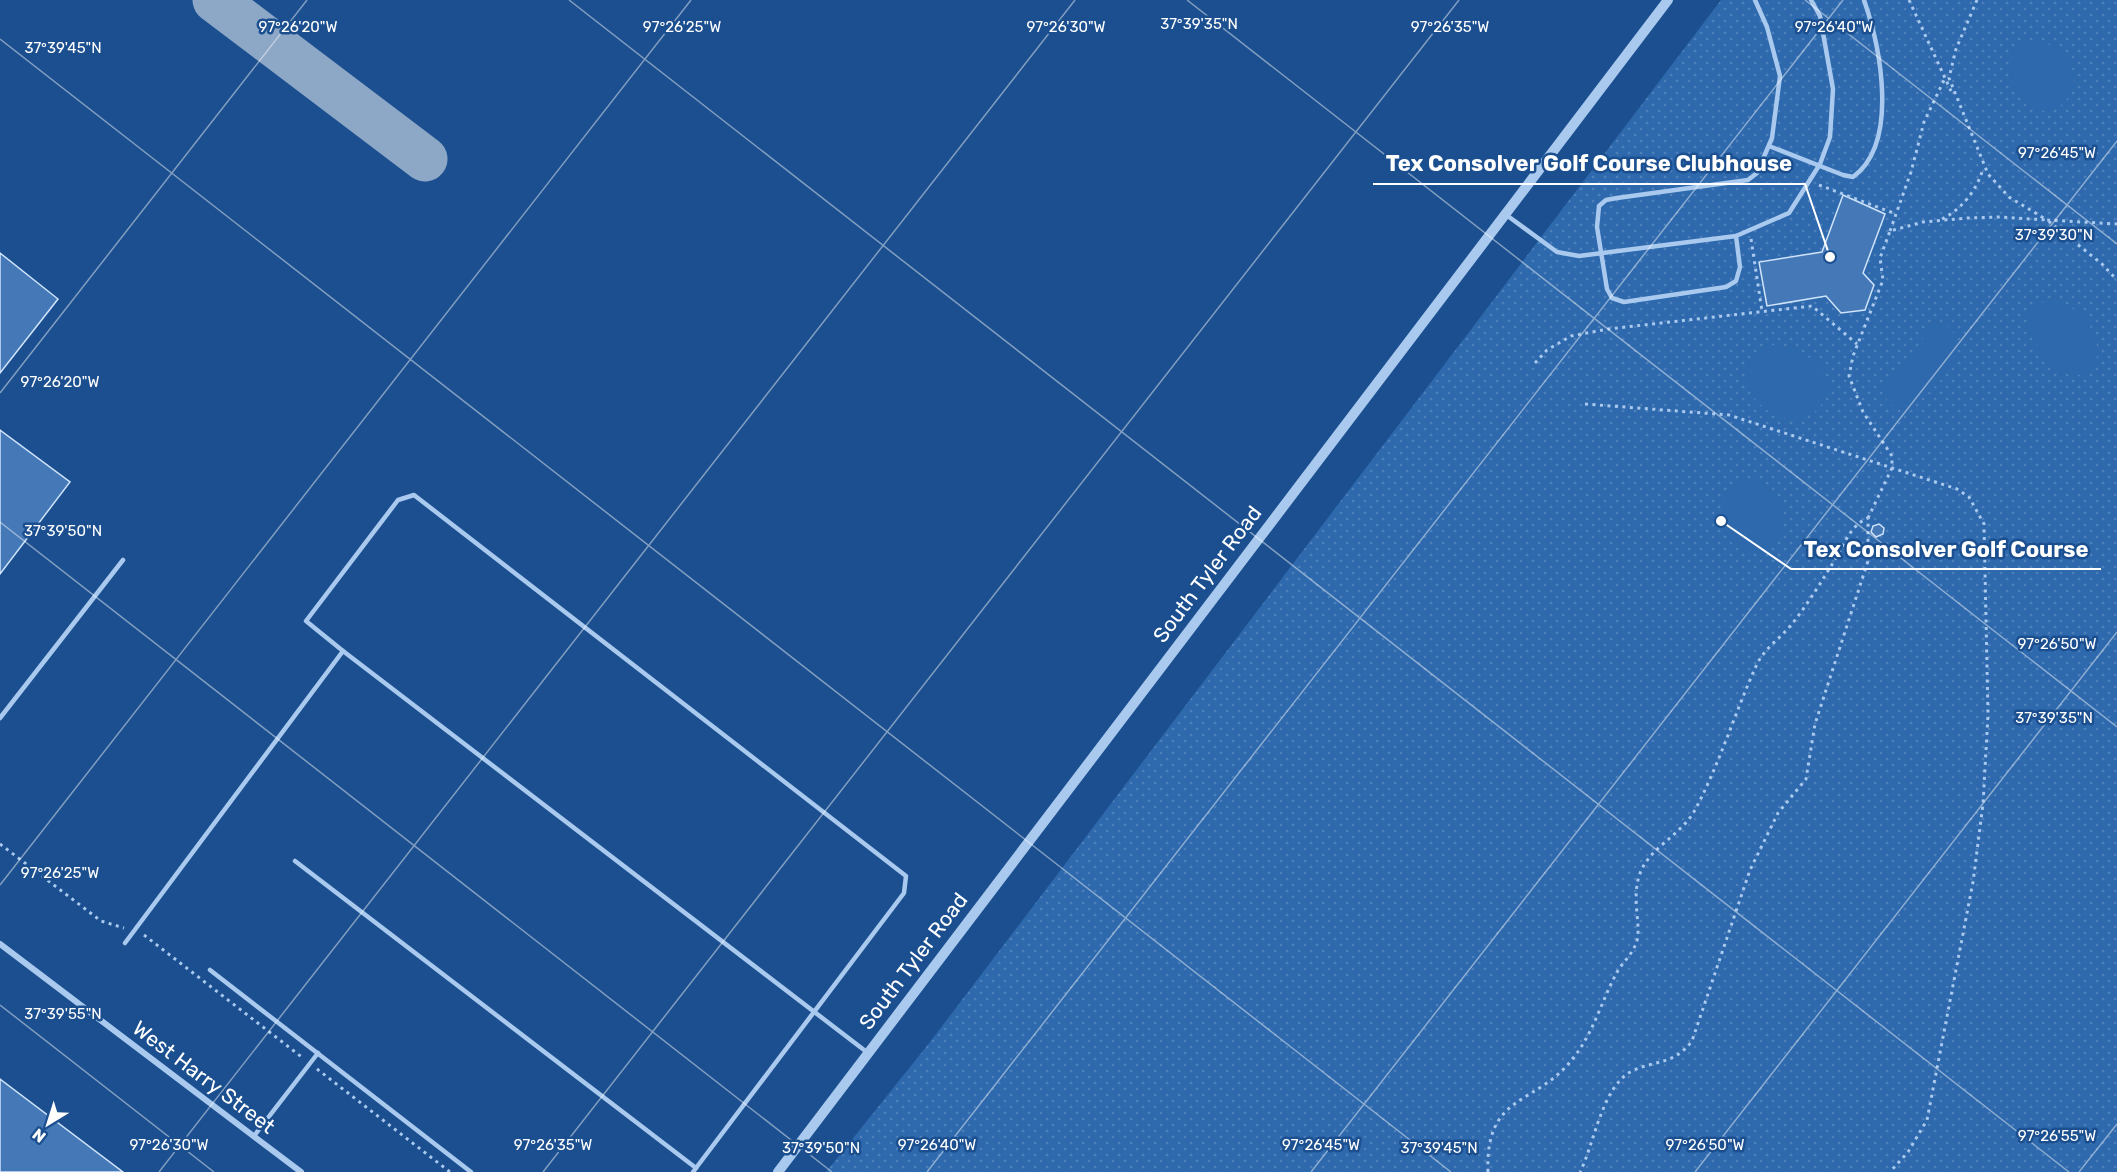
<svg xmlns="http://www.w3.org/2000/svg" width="2117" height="1172" viewBox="0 0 2117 1172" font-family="Rubik,sans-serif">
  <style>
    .grass { fill: url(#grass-dots) }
    .pitch { fill: #2e69ad }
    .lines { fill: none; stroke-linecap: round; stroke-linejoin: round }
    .taxiway { stroke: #8da7c7; stroke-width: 45 }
    .building { fill: #4478b7; stroke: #cfe3fa; stroke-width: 1.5 }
    .path { stroke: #a9c9ee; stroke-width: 3; stroke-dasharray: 3 4.5; stroke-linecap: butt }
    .service { stroke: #a9c9ee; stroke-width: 4.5 }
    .minor { stroke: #a9c9ee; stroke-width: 6 }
    .tertiary { stroke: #a9c9ee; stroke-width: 10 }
    .ticks { fill: none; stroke: #fff; stroke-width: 1.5; stroke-opacity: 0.45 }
    .labels { text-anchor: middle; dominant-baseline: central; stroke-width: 5; stroke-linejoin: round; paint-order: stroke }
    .street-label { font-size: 21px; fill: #fff; stroke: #1b4f8f }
    .ticks-label { font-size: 15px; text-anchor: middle; fill: #fff; stroke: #1b4f8f; stroke-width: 5; stroke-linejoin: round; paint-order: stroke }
    .leader { fill: none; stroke: #fff; stroke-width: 2 }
    .callout-dot { fill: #fff; stroke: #1b4f8f; stroke-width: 2 }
    .callout-label { font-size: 22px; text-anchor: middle; font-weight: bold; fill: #fff; stroke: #1b4f8f; stroke-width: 5; stroke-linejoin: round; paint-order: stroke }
  </style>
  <defs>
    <pattern id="grass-dots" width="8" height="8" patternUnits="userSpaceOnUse" patternTransform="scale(1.5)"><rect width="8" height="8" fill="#2e69ad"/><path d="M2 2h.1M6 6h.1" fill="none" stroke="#4d80b9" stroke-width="1.8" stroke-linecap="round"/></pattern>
  </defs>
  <rect width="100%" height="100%" fill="#1b4f8f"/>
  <polygon class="grass" points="1721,0 2117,0 2117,1172 826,1172 930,1042"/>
  <g class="pitch">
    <path d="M 2029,40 C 2056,40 2086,68 2069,96 C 2038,144 1979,61 2029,40 Z"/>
    <path d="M 2049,301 C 2064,302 2079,310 2088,323 C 2117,371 2071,395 2043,355 C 2034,342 2025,330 2028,313 L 2037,304 Z"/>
    <path d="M 1939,324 L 1947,326 L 1957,337 C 1963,362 1918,417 1891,405 C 1871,383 1899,369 1912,355 C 1922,345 1924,327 1939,324 Z"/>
    <path d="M 1767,345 C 1795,344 1848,370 1821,405 C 1787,449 1708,377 1767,345 Z"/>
    <path d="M 1750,481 C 1796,487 1790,554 1752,553 C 1716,552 1710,480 1750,481 Z"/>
  </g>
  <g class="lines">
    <polyline class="taxiway" points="215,0 425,159"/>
  </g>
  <g class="building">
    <polygon points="1843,195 1885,214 1863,273 1874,285 1865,310 1841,313 1826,296 1767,306 1759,262 1822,252"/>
    <polygon points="0,253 58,299 0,373"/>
    <polygon points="0,430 70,482 0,574"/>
    <polygon points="1879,524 1884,528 1883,534 1876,537 1871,532 1873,526"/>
    <polygon points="0,1079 123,1172 0,1172"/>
  </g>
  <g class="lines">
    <g class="path">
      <polyline points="1909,0 1951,91"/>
      <polyline points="1977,0 1956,49 1949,78 1988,174 2009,197 2047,220 2117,224"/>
      <polyline points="1819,185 1896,214"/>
      <path d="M 1942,219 C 1961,210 1978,189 1983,168"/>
      <polyline points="1890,231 1911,172 1924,122 1945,78"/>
      <polyline points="1751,239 1762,311"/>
      <polyline points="1535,363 1547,350 1571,336 1608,329 1812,306 1857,344"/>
      <polyline points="1585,404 1729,415 1957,489 1969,497 1984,524 1988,715 1983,804 1973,882 1927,1120 1908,1152 1890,1172"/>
      <polyline points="1868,518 1892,468 1892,456 1863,412 1849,376 1853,356 1883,280 1880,258 1890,231 1923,222 1968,218 2000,217 2047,220 2102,264 2117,280"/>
      <polyline points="0,844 101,921 124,928"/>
      <polyline points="144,935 303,1058"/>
      <polyline points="317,1069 450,1172"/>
      <path d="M 1488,1172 C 1485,1091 1537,1107 1574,1057 C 1593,1033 1601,1003 1615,976 C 1620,965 1630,957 1635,946 C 1644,929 1629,898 1641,871 C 1651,847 1681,835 1695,810 C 1720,763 1735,712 1757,664 C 1766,646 1784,636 1795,620 C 1809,602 1821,582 1833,563 C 1844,546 1849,526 1868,518 L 1868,561 L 1815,724 L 1806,779 L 1778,813 L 1750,870 L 1692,1041 C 1674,1065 1655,1060 1632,1071 C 1602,1086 1594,1145 1580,1172"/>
    </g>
    <g class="service">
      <polyline points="1755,0 1767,27 1780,76 1772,138 1757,173 1748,180 1617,198 1606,200 1599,206 1597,227 1607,289 1612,298 1624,302 1726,287 1736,281 1740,267 1736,236 1789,213 1820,164 1830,137 1833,89 1820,16 1811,0"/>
      <path d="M 1769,146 L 1843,175 L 1853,177 C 1900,143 1880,46 1864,0"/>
      <polyline points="1505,214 1557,252 1579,256 1736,236"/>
      <polyline points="343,651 306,621 398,500 414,495 906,876 904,893 696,1168"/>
      <polyline points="0,718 123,560"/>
      <polyline points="295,861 696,1168 693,1172"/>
      <polyline points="125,943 343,651 868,1053"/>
      <polyline points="210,970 471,1172"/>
      <polyline points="254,1136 318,1053"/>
    </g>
    <polyline class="minor" points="0,944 301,1172"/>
    <polyline class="tertiary" points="778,1172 1668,0"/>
  </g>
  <path class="ticks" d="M 569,0 L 2069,1172M 1187,0 L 2117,727M 1805,0 L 2117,244M 0,39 L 1451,1172M 0,393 L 307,0M 0,522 L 832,1172M 0,885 L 691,0M 0,1005 L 214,1172M 159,1172 L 1075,0M 543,1172 L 1459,0M 927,1172 L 1843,0M 1311,1172 L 2117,141M 1695,1172 L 2117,632M 2079,1172 L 2117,1124"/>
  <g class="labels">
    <g class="street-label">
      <text transform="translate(1207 574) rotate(-53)">South Tyler Road</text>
      <text transform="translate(913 961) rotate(-53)">South Tyler Road</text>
      <text transform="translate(204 1077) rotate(37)">West Harry Street</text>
    </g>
  </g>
  <g class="ticks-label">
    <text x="1199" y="29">37°39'35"N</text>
    <text x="298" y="32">97°26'20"W</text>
    <text x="682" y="32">97°26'25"W</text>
    <text x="1066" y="32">97°26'30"W</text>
    <text x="1450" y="32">97°26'35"W</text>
    <text x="1834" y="32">97°26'40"W</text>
    <text x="63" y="53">37°39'45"N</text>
    <text x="2057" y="158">97°26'45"W</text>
    <text x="2054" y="240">37°39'30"N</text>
    <text x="60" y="387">97°26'20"W</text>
    <text x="63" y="536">37°39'50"N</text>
    <text x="2057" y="649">97°26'50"W</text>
    <text x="2054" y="723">37°39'35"N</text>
    <text x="60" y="878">97°26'25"W</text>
    <text x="63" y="1019">37°39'55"N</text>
    <text x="2057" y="1141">97°26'55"W</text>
    <text x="169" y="1150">97°26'30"W</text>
    <text x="553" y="1150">97°26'35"W</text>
    <text x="937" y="1150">97°26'40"W</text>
    <text x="1321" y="1150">97°26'45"W</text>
    <text x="1705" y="1150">97°26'50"W</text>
    <text x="821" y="1153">37°39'50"N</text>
    <text x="1439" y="1153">37°39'45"N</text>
  </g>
  <path class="leader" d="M1830 257L1805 184H1373M1721 521L1791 569H2101"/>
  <g class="callout-dot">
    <circle cx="1830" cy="257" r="6"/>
    <circle cx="1721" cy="521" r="6"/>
  </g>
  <g class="callout-label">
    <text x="1589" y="171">Tex Consolver Golf Course Clubhouse</text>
    <text x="1946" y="557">Tex Consolver Golf Course</text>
  </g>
  <g transform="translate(48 1124) rotate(218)" stroke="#1b4f8f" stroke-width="4.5" paint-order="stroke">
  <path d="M0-4.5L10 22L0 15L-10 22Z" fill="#ffffff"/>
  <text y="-9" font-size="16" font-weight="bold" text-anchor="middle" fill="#ffffff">N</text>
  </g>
</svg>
